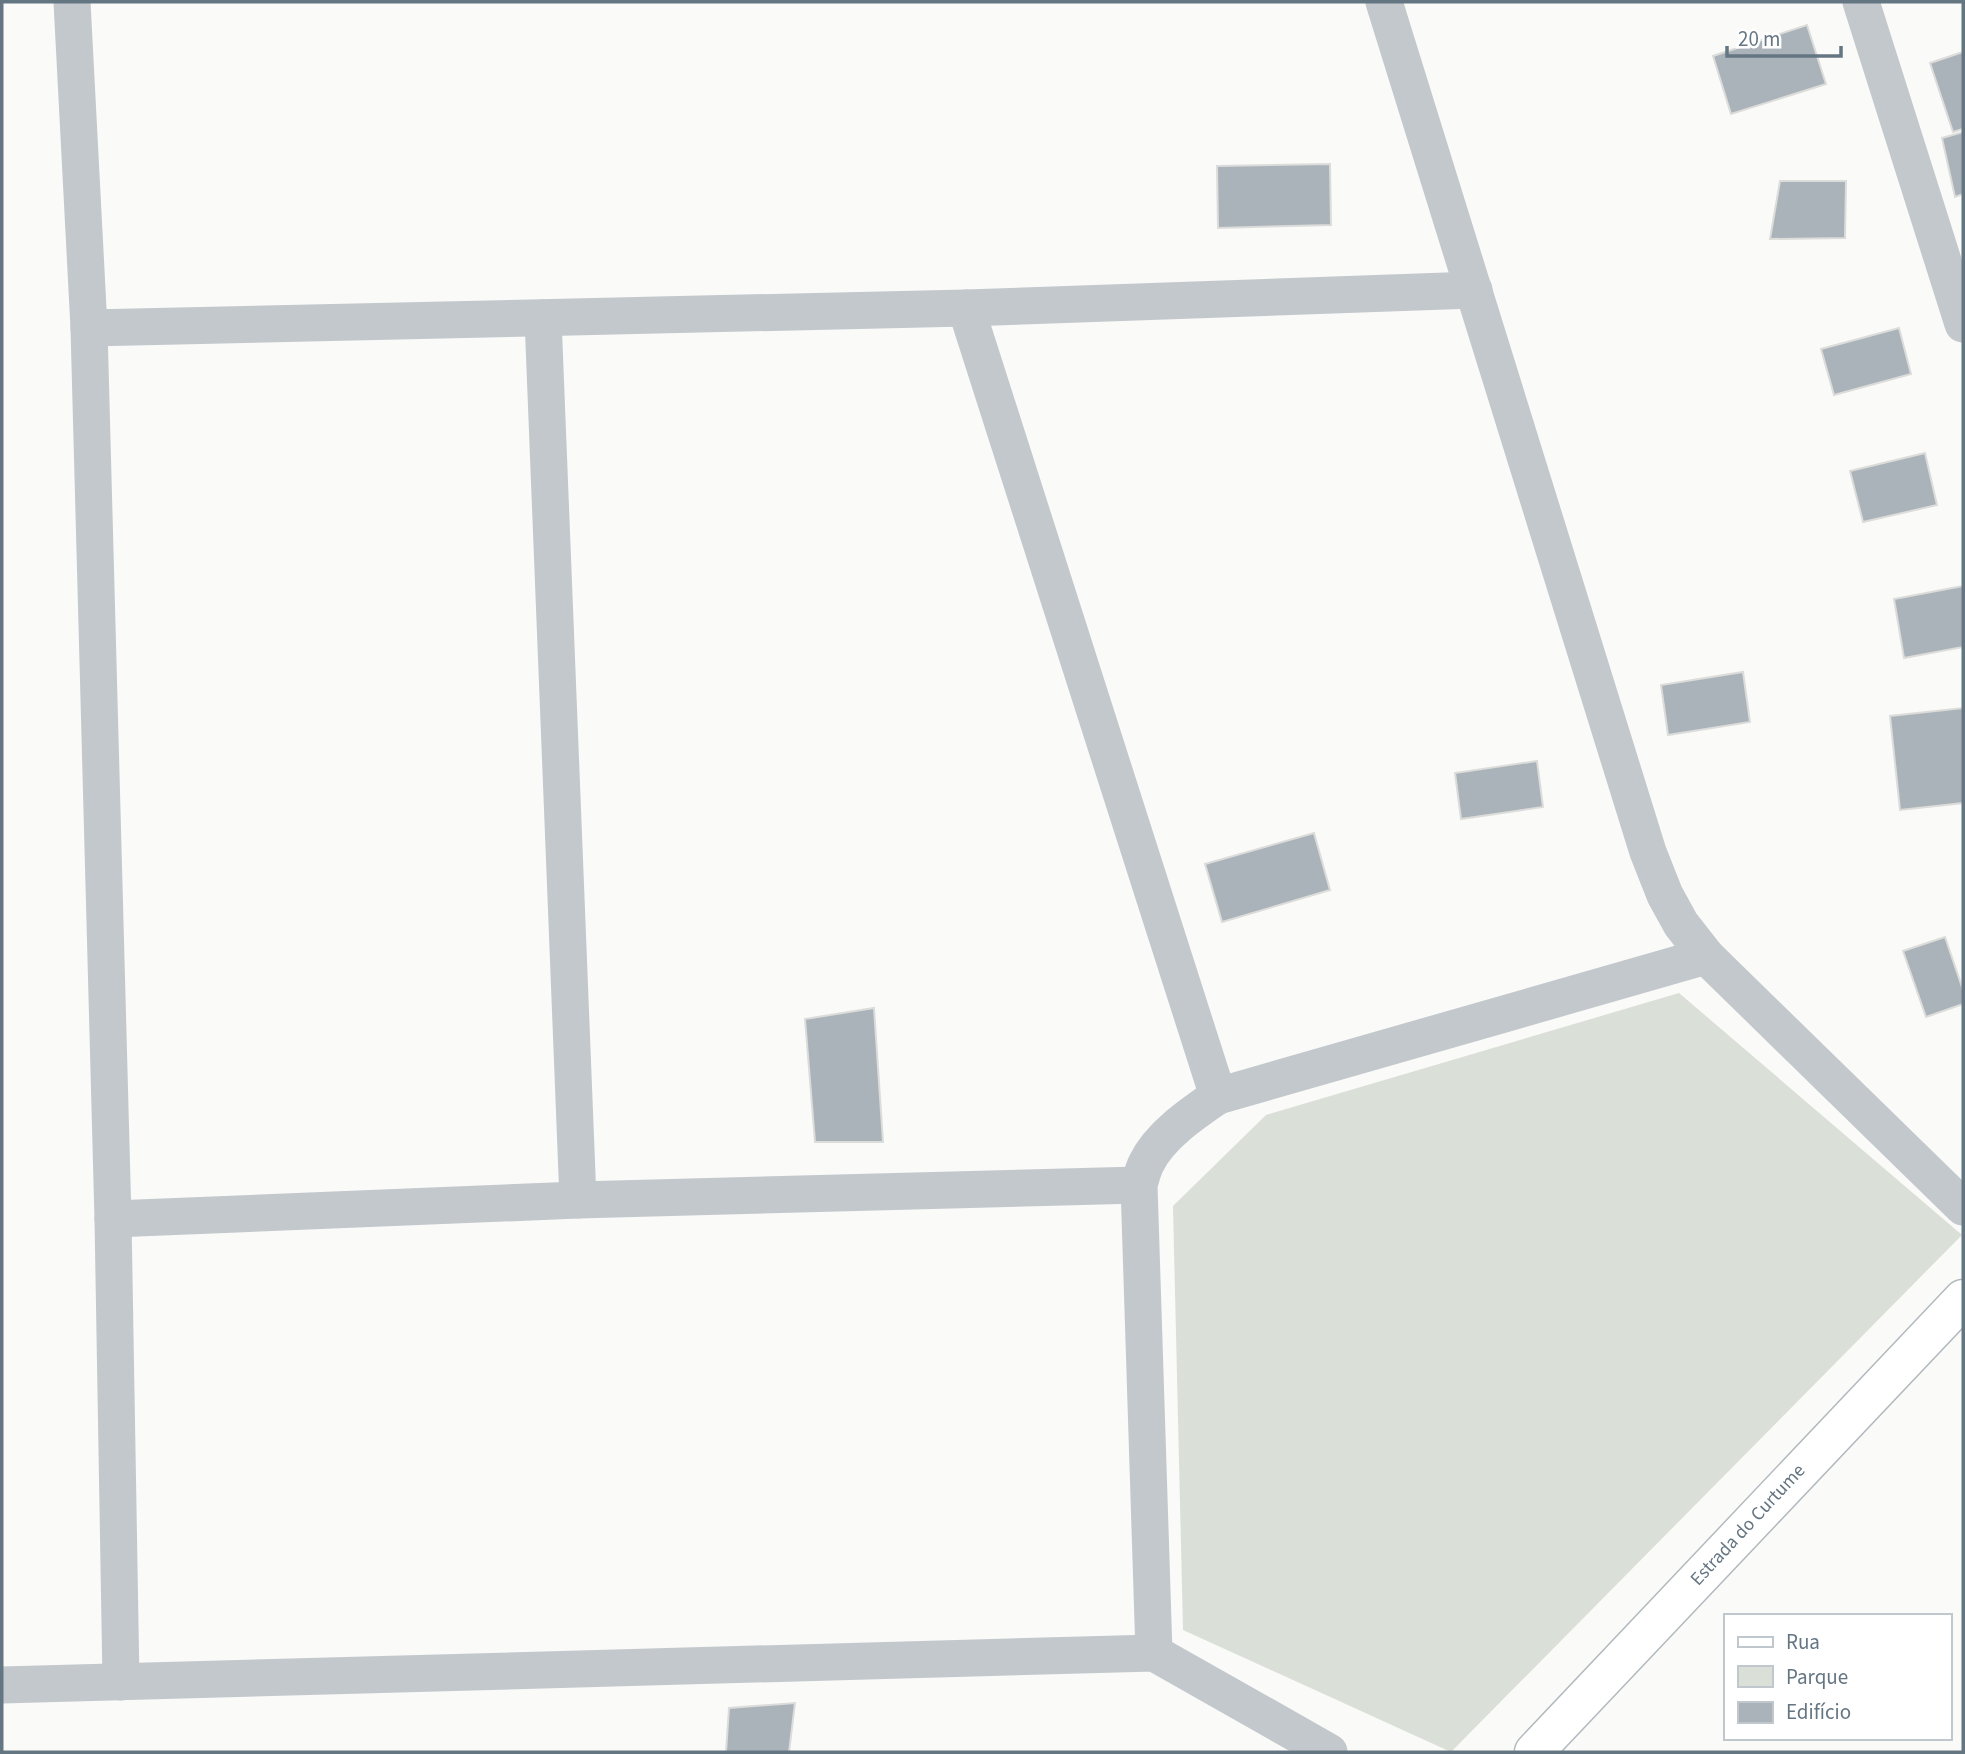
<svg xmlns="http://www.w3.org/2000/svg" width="1965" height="1754" viewBox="0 0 1965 1754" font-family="'Source Sans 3',sans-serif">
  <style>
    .green { fill: #dadfd7 }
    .building { fill: #aab3b9; stroke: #dcdcda; stroke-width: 2 }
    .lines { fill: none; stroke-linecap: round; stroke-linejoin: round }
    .secondary-casing { stroke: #b3babf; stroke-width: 41 }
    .street { stroke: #c3c8cc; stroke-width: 37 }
    .secondary { stroke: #fff; stroke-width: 38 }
    .labels { text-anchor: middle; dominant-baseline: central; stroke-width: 7; stroke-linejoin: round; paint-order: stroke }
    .street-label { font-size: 19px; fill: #657683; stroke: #fff }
  </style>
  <rect width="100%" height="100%" fill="#fafaf8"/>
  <polygon class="green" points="1679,993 1962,1235 1451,1752 1183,1630 1173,1206 1266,1115"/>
  <g class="building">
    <polygon points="1807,25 1826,84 1731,114 1713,56"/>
    <polygon points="1963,52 1963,129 1953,132 1930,63"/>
    <polygon points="1963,132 1963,194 1955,197 1942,138"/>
    <polygon points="1330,164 1331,225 1218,228 1217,166"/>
    <polygon points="1780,181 1846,181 1845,238 1770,239"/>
    <polygon points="1899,328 1911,374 1834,395 1821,349"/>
    <polygon points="1925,453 1937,505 1863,522 1850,471"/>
    <polygon points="1963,586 1963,647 1904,658 1894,599"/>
    <polygon points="1743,672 1750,722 1668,735 1661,685"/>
    <polygon points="1963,708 1963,803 1900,810 1890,716"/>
    <polygon points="1537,761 1543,807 1461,819 1455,773"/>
    <polygon points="1314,833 1330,890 1222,922 1205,864"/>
    <polygon points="1945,937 1963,990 1963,1004 1926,1017 1903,951"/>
    <polygon points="874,1008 883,1142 815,1142 805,1019"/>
    <polygon points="795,1703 789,1752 726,1752 729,1708"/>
  </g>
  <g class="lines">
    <g class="secondary-casing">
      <polyline id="secondary" points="1534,1752 1963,1299"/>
    </g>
    <g class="street">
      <polyline points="72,2 89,328 113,1219 121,1682"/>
      <polyline points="1384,2 1648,852 1665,895 1681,924 1706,956 1963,1207"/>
      <polyline points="1861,2 1963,324"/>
      <path d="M 966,308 L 1218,1096 C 1193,1113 1159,1136 1146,1164 C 1143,1170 1141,1178 1139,1185 L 1154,1653"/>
      <polyline points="543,318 578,1200"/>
      <polyline points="89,328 966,308 1474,290"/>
      <polyline points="1218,1096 1706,956"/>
      <polyline points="113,1219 578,1200 1139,1185"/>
      <polyline points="2,1685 1154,1653 1329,1752"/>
    </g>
    <use href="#secondary" class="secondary"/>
  </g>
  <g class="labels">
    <g class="street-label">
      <text transform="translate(1748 1525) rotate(-47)">Estrada do Curtume</text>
    </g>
  </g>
  <rect width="1965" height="1754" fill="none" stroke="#657683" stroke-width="7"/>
  <rect x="1724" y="1614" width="228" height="126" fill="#ffffff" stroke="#c1c8cd" stroke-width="2"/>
  <rect x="1738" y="1637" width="35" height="10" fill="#ffffff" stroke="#c1c8cd" stroke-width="2"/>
  <text x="1786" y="1649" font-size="21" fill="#657683">Rua</text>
  <rect x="1738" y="1666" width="35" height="21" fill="#dadfd7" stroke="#c1c8cd" stroke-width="2"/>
  <text x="1786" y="1684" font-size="21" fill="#657683">Parque</text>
  <rect x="1738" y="1702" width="35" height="21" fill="#aab3b9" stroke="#c1c8cd" stroke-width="2"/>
  <text x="1786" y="1719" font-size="21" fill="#657683">Edifício</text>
  <path d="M1727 46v10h114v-10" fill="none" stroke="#657683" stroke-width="3.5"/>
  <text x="1738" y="46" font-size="21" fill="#657683" stroke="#ffffff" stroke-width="5" paint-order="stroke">20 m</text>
</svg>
